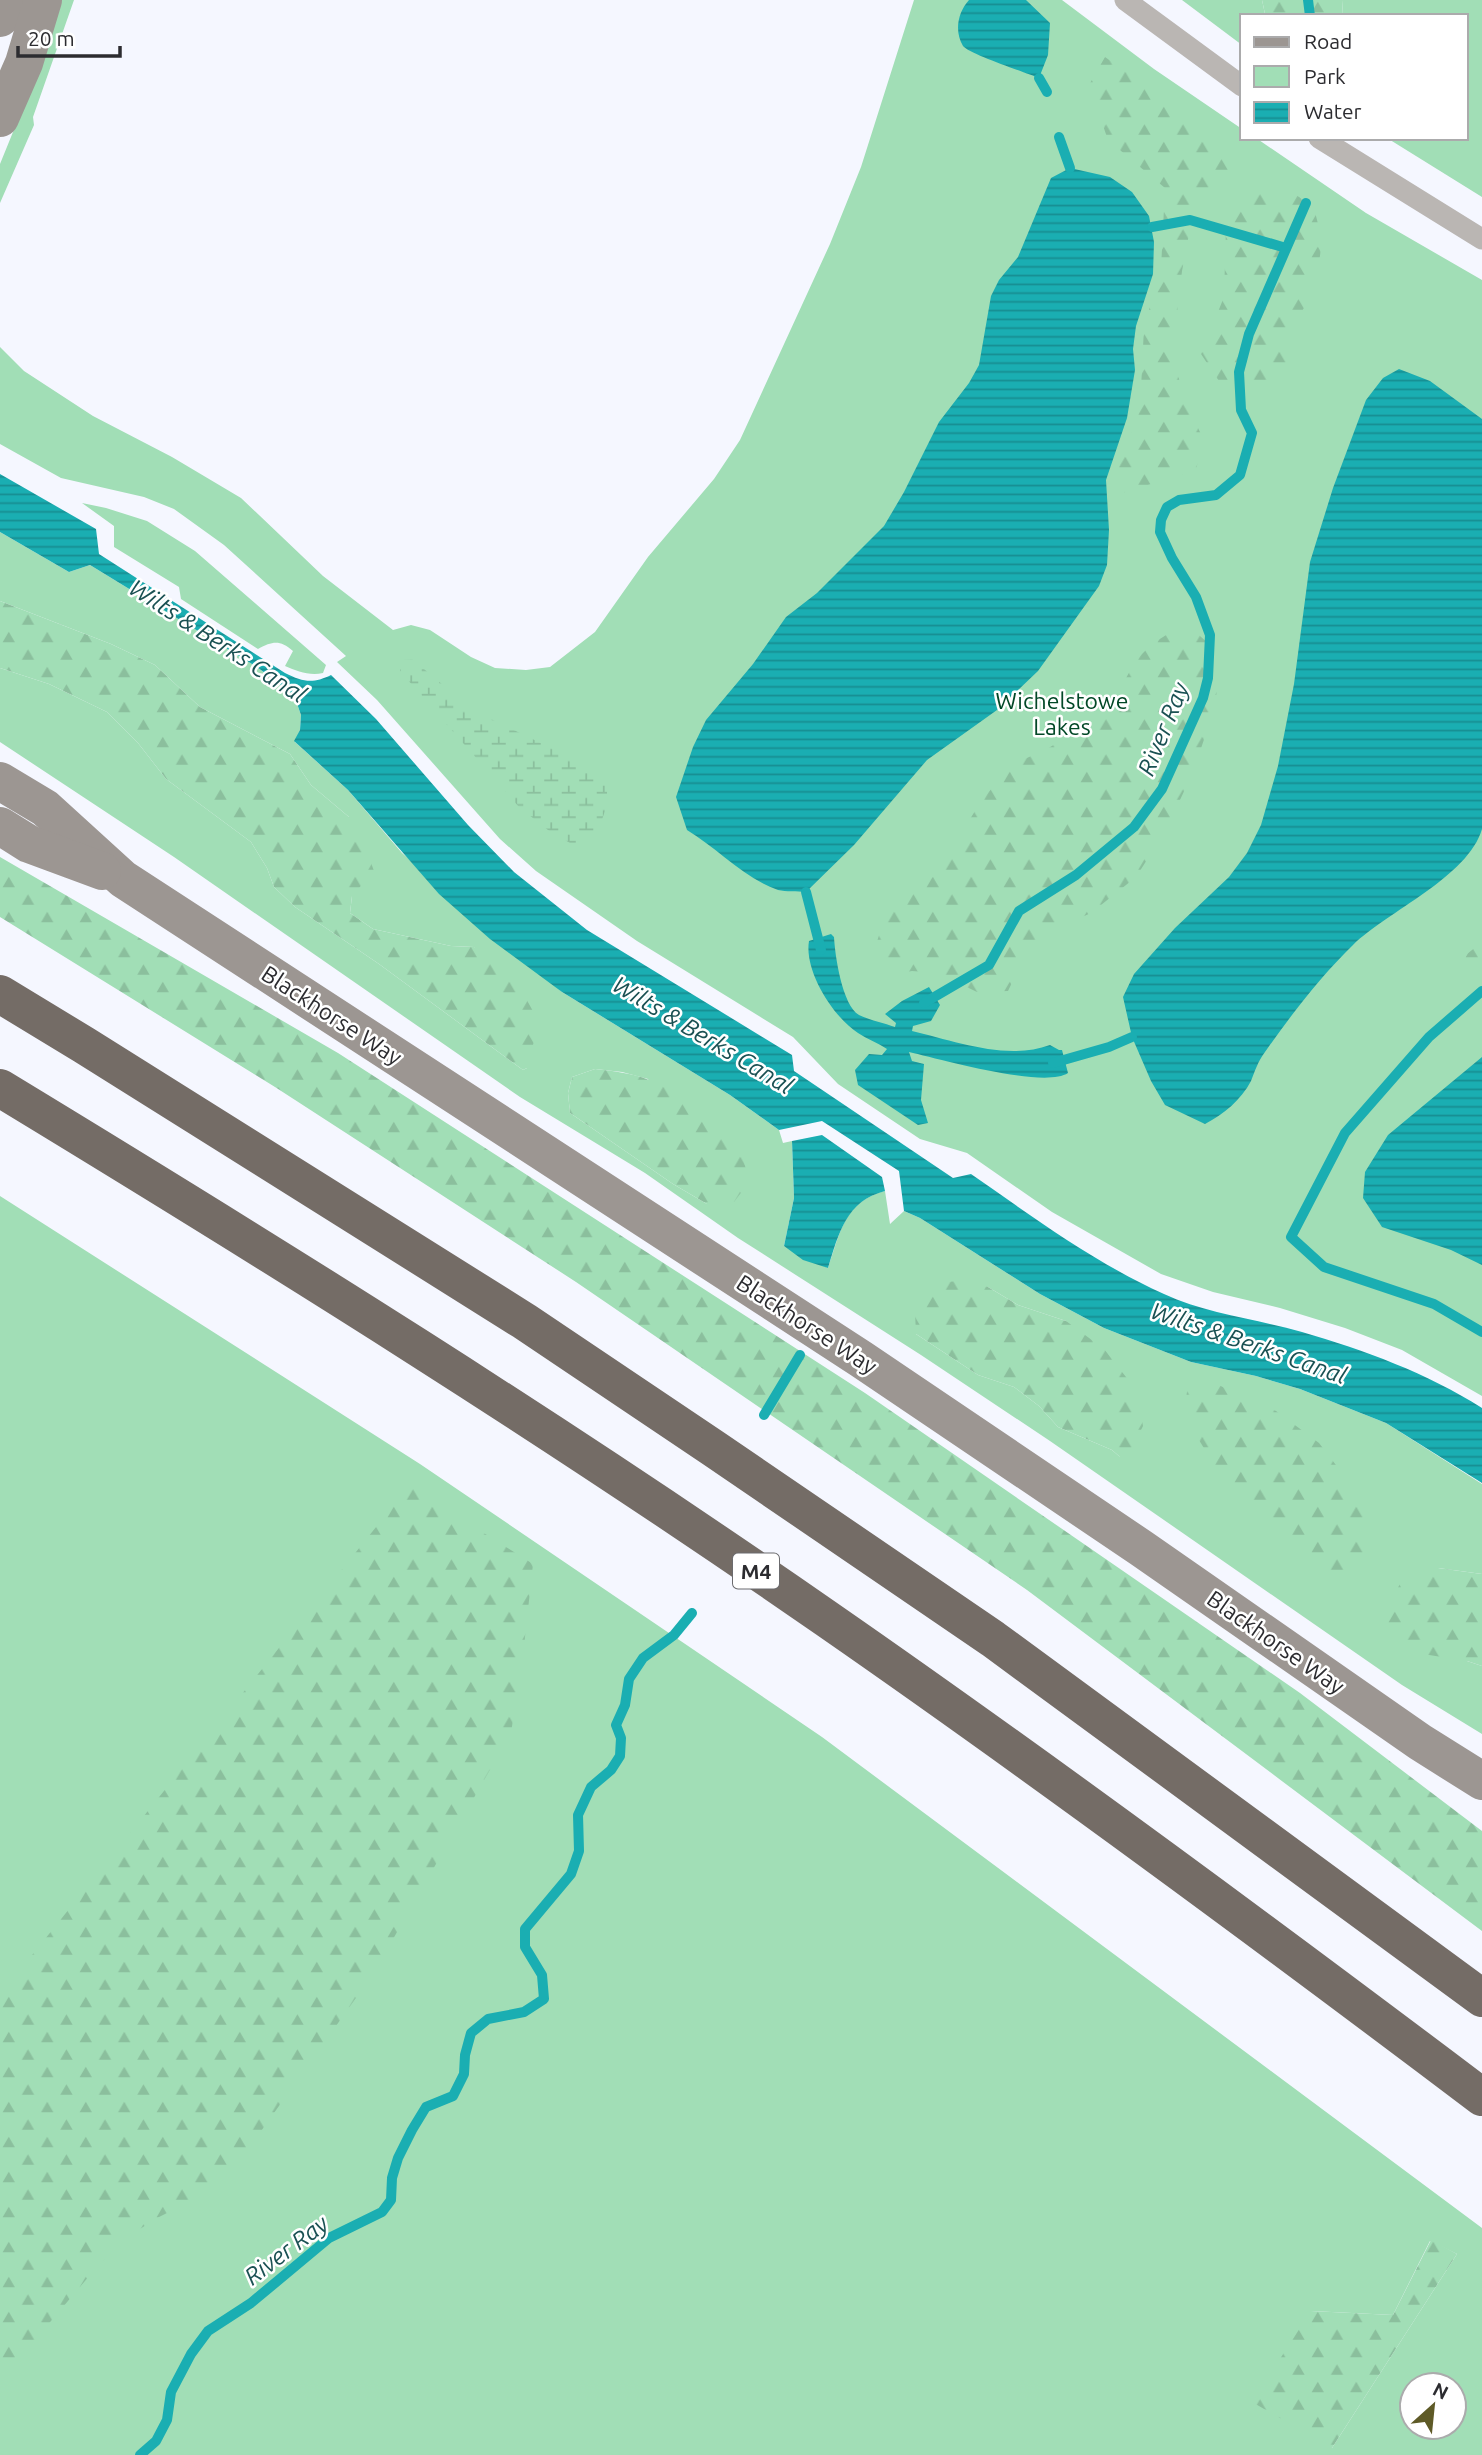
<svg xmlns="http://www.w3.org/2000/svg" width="1482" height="2455" viewBox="0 0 1482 2455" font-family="Ubuntu,sans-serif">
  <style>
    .green { fill: #a1deb6; fill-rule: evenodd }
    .forest { fill: url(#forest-firs) }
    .wetland { fill: url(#wetland-marsh) }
    .water { fill: url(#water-rules) }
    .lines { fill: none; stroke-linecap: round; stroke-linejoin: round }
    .stream { stroke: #1aaeb2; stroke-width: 10 }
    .service { stroke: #bab6b3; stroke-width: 21 }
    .secondary { stroke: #9c9692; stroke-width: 38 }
    .motorway { stroke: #746c66; stroke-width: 38 }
    .labels { text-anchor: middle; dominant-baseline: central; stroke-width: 5; stroke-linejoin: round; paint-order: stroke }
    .shield { fill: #fff; stroke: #6b6b6e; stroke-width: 2 }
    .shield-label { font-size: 21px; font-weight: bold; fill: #2c2c30 }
    .park-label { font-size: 23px; fill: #024827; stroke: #fff }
    .street-label { font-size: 23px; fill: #2c2c30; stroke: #fff }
    .water-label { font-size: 24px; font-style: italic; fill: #1a5153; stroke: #fff }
  </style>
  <defs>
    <pattern id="forest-firs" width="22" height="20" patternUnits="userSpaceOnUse" patternTransform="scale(1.75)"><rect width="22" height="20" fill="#a1deb6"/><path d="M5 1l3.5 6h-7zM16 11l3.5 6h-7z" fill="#8bbf9d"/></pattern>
    <pattern id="wetland-marsh" width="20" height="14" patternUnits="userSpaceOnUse" patternTransform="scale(1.75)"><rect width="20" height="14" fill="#a1deb6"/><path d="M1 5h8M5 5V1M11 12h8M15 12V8" fill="none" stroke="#8bbf9d"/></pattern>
    <pattern id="water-rules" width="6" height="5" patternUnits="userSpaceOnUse" patternTransform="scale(1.75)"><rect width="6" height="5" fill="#1aaeb2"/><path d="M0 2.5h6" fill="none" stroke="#178e91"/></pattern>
  </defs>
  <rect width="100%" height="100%" fill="#f5f7ff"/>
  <g class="green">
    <polygon points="61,0 74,0 33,117 34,125 0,203 0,164 37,73"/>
    <polygon points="914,0 1062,0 1154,69 1242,129 1242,138 1256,138 1366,213 1482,280 1482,1396 1402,1350 1345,1328 1280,1308 1213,1292 1161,1274 1052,1212 967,1153 920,1139 838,1084 793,1037 637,941 536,871 500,839 377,700 337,662 346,656 224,545 174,509 144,497 61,478 0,444 0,347 24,371 93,416 172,457 241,498 323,576 393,630 411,625 430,630 471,657 495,668 526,670 550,667 595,632 648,557 714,479 740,440 830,244 861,167"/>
    <polygon points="1182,0 1262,0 1265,14 1267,16 1242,16 1242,45"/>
    <polygon points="1342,0 1482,0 1482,197 1387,138 1466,138 1466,16 1343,16"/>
    <path d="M 82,503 L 106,508 L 147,521 L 195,551 L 326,665 L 323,673 C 309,676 297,671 285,666 L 293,651 C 280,640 273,641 258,649 L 181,599 L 179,587 L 114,547 L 114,526 Z"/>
    <path d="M 0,532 L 69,572 L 90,565 L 257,667 L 294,695 L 301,715 L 300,730 L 295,742 L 348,790 L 402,853 L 562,992 L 730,1095 L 779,1130 L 783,1143 L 792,1141 L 794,1198 L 784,1246 L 828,1268 C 840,1232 845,1201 885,1191 L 890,1224 L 904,1211 L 920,1218 L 1040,1294 L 1104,1328 L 1191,1362 L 1256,1376 L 1300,1389 L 1386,1423 L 1482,1484 L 1482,1574 L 1438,1568 L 1467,1661 L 1482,1666 L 1482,1734 L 1402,1685 L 1050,1441 L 921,1355 L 738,1238 L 645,1173 L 520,1097 L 174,857 L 0,742 L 0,668 L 49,684 L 107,712 L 138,743 L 166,779 L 251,842 L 267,868 L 274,887 L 295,907 L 379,964 L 523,1070 L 527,1068 L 474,947 L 451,946 L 373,929 L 350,913 L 352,896 L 349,817 L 311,785 L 290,754 L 200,707 L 155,665 L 111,644 L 0,601 ZM 595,1069 L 622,1072 L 648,1079 L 707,1204 L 673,1184 L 570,1113 L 568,1093 L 572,1077 ZM 988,1287 L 1018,1305 L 1066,1321 L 1120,1457 L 1112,1450 L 1058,1427 L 1039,1406 L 1014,1387 L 978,1375 L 916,1334 Z"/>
    <path d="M 0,1196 L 420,1464 L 822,1737 L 1482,2228 L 1482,2455 L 0,2455 ZM 1430,2241 L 1457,2254 L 1332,2448 L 1311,2311 L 1393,2315 ZM 1412,2385 L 1454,2385 L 1454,2427 L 1412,2427 Z"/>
  </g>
  <g class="forest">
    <polygon points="1262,0 1342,0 1343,16 1267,16 1265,14"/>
    <polygon points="1105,57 1171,103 1229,152 1239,178 1195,203 1182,271 1172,358 1187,403 1203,439 1196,470 1119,494 1114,480 1140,410 1144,327 1161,269 1165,188 1108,140 1089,85"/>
    <path d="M 1264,186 L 1293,193 L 1314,207 C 1316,219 1322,233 1321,245 C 1319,280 1306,311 1285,337 L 1289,359 L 1278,381 L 1250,391 L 1221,384 L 1201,354 L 1224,297 L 1226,227 L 1241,197 Z"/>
    <polygon points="0,601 111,644 155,665 200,707 290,754 311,785 349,817 363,841 374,871 352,896 350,913 373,929 451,946 474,947 514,977 539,1022 527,1068 523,1070 379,964 295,907 274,887 267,868 251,842 166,779 138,743 107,712 49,684 0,668"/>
    <polygon points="1174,630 1193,630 1208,643 1217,680 1216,704 1193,772 1166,830 1136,877 1091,913 1042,935 1026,953 1008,991 977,992 938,973 912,971 883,976 872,957 883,923 899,896 919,887 934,876 982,800 1011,765 1045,750 1076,732 1120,689 1136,660 1152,644"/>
    <polygon points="0,857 338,1053 865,1393 1300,1693 1482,1831 1482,1931 1027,1590 576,1282 275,1087 0,917"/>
    <polygon points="1482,942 1482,974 1465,981 1459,971 1467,954"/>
    <path d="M 595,1069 C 613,1071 632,1073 649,1080 C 681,1092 725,1124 741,1155 C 745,1163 747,1173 749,1182 L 734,1202 L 707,1204 L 673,1184 L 570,1113 L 568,1093 L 572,1077 Z"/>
    <polygon points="958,1281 988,1287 1018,1305 1066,1321 1104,1349 1137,1391 1143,1426 1128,1456 1120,1457 1112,1450 1058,1427 1039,1406 1014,1387 978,1375 916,1334 915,1312 927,1284"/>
    <polygon points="1196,1380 1214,1383 1276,1411 1319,1443 1359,1495 1370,1542 1349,1573 1332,1579 1277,1539 1246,1508 1225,1483 1199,1440 1185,1404 1187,1392"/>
    <polygon points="409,1486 533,1564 524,1646 511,1733 373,1974 244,2155 204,2190 181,2206 155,2219 122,2241 96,2268 0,2381 0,1995"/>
    <polygon points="1438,1568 1482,1574 1482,1666 1467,1661 1404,1651 1383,1627 1390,1602 1405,1575"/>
    <polygon points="1431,2240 1457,2254 1332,2448 1252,2402 1311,2311 1393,2315"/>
  </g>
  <polygon class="wetland" points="412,659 474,711 607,775 607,805 593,846 575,846 548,830 519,807 400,671 402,660"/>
  <g class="water">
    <path d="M 969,0 L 1026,0 L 1050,23 L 1048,55 L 1039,78 C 1027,73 969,54 963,46 C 954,31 958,12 969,0 Z"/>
    <path d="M 1070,168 L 1110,177 L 1132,192 L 1149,216 L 1154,242 L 1153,274 L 1136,326 L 1133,349 L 1135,370 L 1127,418 L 1106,480 L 1109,530 L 1107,565 L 1099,586 L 1038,671 L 997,710 L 927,760 L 854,845 L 806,892 C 797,891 786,892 778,890 C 744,878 717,848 687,830 L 676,797 L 693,747 L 706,720 L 753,664 L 786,617 L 817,593 L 884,526 L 904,492 L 939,422 L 969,383 L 979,365 L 991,296 L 999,280 L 1018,257 L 1051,178 Z"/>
    <path d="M 1399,369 L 1430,381 L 1482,419 L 1482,829 C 1468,877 1388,911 1353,945 C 1320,977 1291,1015 1265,1052 C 1258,1061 1255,1071 1251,1081 C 1241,1100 1224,1114 1205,1124 L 1165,1105 L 1151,1081 L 1132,1037 L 1123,997 L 1134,974 L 1175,928 L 1229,877 L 1247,853 L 1261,825 L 1278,766 L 1294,684 L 1310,562 L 1333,488 L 1366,400 L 1383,378 Z"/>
    <path d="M 0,474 L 96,529 L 99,554 L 285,673 C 303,682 313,684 331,675 L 376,719 L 468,825 L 514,872 L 587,930 L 792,1055 L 794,1071 L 953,1178 L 971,1174 C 1033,1217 1095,1263 1164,1294 C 1207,1314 1257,1319 1302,1332 C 1364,1350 1427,1373 1482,1408 L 1482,1483 L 1386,1423 L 1300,1389 L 1256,1376 L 1191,1362 L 1104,1328 L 1040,1294 L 920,1218 L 904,1211 L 899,1171 L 822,1121 L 779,1130 L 730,1095 L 562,992 L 490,939 L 439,894 L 348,790 L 294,741 L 300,730 L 301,715 L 294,695 L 257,667 L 90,565 L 69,572 L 0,532 Z"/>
    <path d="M 831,934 L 834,937 C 835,955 842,1005 859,1015 C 869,1020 884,1023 895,1027 L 896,1023 L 885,1014 L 902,1001 L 929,987 L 940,1005 L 931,1021 L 913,1026 L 912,1031 C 955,1041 1007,1061 1050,1045 L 1059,1050 L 1062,1050 L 1068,1073 C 1044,1089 940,1059 909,1052 L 912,1061 L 924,1064 L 921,1100 L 928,1123 L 918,1125 L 858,1085 L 855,1070 L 869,1054 L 882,1055 L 887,1049 C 878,1043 867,1039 858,1033 C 832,1016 804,970 809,941 Z"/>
    <polygon points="1482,1057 1482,1265 1451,1250 1382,1227 1363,1198 1365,1172 1388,1135"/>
    <path d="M 822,1135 L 882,1177 L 885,1191 C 846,1201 839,1233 828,1268 L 803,1260 L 784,1246 L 794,1198 L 792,1141 Z"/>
  </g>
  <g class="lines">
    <g class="stream">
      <polyline points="1308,0 1310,16"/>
      <polyline points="1039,78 1047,92"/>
      <polyline points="1059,137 1070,168"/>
      <polyline points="1152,227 1190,220 1286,248"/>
      <polyline points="806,892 821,950"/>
      <polyline points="1482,991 1429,1037 1345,1133 1291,1237 1324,1267 1434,1304 1482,1332"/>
      <polyline points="924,1003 989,965 1019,911 1076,875 1134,827 1162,789 1203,698 1208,678 1210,635 1196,597 1172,558 1160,532 1161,520 1167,507 1179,500 1216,495 1240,475 1252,433 1241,410 1239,372 1249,334 1306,203"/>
      <polyline points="1053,1063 1109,1047 1132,1037"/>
      <polyline points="764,1415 800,1355"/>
      <polyline points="140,2455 156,2441 167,2420 171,2392 191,2354 208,2331 251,2303 329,2238 382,2212 391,2200 392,2178 398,2158 412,2130 426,2107 453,2096 464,2074 465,2055 471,2033 488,2019 524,2012 544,1999 542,1975 525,1947 525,1929 571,1874 579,1851 578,1815 591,1787 611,1770 620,1756 621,1738 616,1725 625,1705 629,1679 643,1658 674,1635 692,1613"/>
    </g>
    <g class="service">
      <polyline points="1125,0 1242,86"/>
      <polyline points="1319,138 1482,239"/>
    </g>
    <g class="secondary">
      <polyline points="0,18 5,0"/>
      <polyline points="0,118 24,63 43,0"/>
      <polyline points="0,781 45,808 123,879 861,1359 1141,1548 1420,1742 1482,1781"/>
      <polyline points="0,826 29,844 102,871"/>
    </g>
    <g class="motorway">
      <polyline points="0,994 84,1045 524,1321 713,1448 993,1639 1482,1998"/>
      <path d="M 0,1088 C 280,1258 558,1432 827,1619 C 1049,1773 1266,1934 1482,2097"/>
    </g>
  </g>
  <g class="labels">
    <rect class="shield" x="733" y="1553.5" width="46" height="35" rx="5"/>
    <g class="shield-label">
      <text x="756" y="1571">M4</text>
    </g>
    <g class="park-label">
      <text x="1062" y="700">Wichelstowe<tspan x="1062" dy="26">Lakes</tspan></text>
    </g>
    <g class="street-label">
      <text transform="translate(332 1015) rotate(33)">Blackhorse Way</text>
      <text transform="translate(807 1324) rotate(33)">Blackhorse Way</text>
      <text transform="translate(1276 1642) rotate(35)">Blackhorse Way</text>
    </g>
    <g class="water-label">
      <text transform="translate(218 641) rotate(33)">Wilts &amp; Berks Canal</text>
      <text transform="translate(1163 729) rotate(-68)">River Ray</text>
      <text transform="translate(703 1035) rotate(31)">Wilts &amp; Berks Canal</text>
      <text transform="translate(1249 1343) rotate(19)">Wilts &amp; Berks Canal</text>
      <text transform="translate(286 2250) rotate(-37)">River Ray</text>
    </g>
  </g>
  <rect x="1240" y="14" width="228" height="126" fill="#ffffff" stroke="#ababac" stroke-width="2"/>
  <rect x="1254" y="37" width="35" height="10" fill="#9c9692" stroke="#ababac" stroke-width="2"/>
  <text x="1304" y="49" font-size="21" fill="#2c2c30">Road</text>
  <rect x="1254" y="66" width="35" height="21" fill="#a1deb6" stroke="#ababac" stroke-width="2"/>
  <text x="1304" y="84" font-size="21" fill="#2c2c30">Park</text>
  <rect x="1254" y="102" width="35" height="21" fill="url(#water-rules)" stroke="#ababac" stroke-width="2"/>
  <text x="1304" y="119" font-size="21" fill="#2c2c30">Water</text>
  <g transform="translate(1433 2406) rotate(27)"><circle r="33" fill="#ffffff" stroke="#ababac" stroke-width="2"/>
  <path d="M0-5L12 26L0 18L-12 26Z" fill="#5e5a27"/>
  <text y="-10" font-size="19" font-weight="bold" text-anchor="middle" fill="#2c2c30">N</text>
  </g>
  <path d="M18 46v10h102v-10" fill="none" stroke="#2c2c30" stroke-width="3.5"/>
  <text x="28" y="46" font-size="21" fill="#2c2c30" stroke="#ffffff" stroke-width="5" paint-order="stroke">20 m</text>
</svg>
